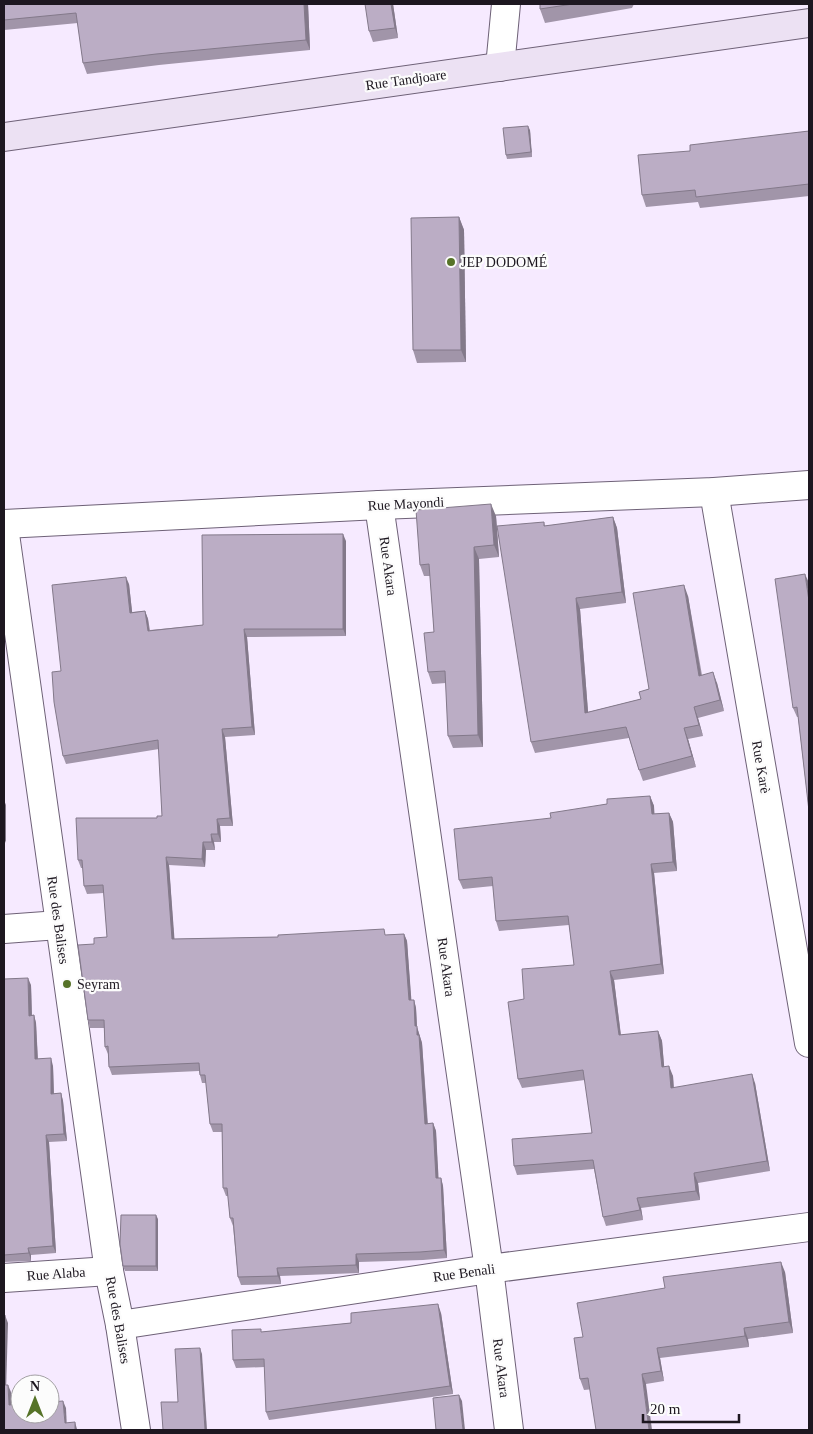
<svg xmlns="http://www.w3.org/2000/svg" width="813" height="1434" viewBox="0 0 813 1434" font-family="'Times New Roman',serif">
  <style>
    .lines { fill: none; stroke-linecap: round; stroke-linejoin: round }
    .street-casing { stroke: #6e6177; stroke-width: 30 }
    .secondary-casing { stroke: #6e6177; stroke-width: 30 }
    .street { stroke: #fff; stroke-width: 28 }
    .secondary { stroke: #ece1f3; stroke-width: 28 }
    .wall { fill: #a195a9 }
    .shaded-wall { fill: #83798a }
    .building { fill: #bbadc5; stroke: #83798a }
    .poi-dot { fill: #567328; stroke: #fcfcfc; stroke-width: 2 }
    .labels { text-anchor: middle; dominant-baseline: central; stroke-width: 4.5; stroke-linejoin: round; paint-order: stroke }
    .street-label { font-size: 14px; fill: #1d1720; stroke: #fcfcfc }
    .poi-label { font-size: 14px; fill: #1d1720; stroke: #fcfcfc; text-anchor: start }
  </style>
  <rect width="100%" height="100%" fill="#f6eaff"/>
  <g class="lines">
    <g class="street-casing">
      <g id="street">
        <polyline points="500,67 506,4"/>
        <polyline points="714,492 809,1043"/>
        <polyline points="379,505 489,1269 509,1430"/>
        <polyline points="4,524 379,505 714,492 809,485"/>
        <polyline points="4,527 109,1271 120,1325 136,1430"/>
        <polyline points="4,929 59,925"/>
        <polyline points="4,1278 109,1271"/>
        <polyline points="120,1325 489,1269 809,1227"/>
      </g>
    </g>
    <g class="secondary-casing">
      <polyline id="secondary" points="4,137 809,23"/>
    </g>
    <use href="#street" class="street"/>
    <use href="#secondary" class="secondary"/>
  </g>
  <g class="wall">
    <polygon points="4,4 308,4 310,50 159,65 87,74 83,63 78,23 4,30"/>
    <polygon points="393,4 398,38 373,42 369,31"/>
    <polygon points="540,4 634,4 632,8 545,23 540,9"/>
    <polygon points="530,130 532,157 507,159 506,155"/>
    <polygon points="809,131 809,196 700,208 698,202 646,207 642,195 690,151"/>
    <polygon points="459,217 464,230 466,362 417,363 413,350"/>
    <polygon points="496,516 499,557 479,559 483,747 453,748 448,736 446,683 432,684 428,672 434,632 430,576 424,576 420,565"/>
    <polygon points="613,517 617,528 626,603 580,609 588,712 641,699 649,689 688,596 702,675 717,683 724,711 698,718 703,736 688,739 696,767 643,781 639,770 629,738 535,753 531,742 544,522 545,526"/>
    <polygon points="346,541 346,636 247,637 255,735 225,737 233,826 220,826 221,842 214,842 215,850 206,850 205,867 169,865 174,939 386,935 404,934 407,941 411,1000 414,1000 416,1008 417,1027 422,1043 428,1124 433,1123 436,1131 438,1178 441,1178 443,1186 447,1258 423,1260 359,1262 359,1273 280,1276 281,1284 241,1285 238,1277 233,1226 230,1218 228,1196 226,1196 223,1188 222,1132 213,1132 210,1124 206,1083 202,1083 199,1071 112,1075 109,1067 108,1054 105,1047 104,1028 90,1028 88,1020 94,944 107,937 104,893 87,894 84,886 83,868 81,868 78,860 162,816 159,749 66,764 63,756 61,671 129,584 132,612 145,611 148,619 150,630 203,625"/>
    <polygon points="809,583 809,811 798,717 797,717 793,708"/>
    <polygon points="650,796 654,806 654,814 669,813 673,822 677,871 654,873 664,974 614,980 621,1035 658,1031 662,1041 664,1067 673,1076 674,1088 755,1083 770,1171 698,1183 700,1200 641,1208 643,1220 606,1226 603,1217 594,1169 517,1175 514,1166 592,1133 585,1080 522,1088 518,1079 524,999 574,965 569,925 499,931 496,921 493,886 463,889 459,880 551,818 607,804"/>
    <polygon points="4,979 31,985 32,1015 34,1015 36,1023 38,1059 53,1066 54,1094 61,1093 63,1101 67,1141 49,1142 56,1253 31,1255 31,1261 4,1262"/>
    <polygon points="158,1219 158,1271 125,1271 123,1266"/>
    <polygon points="785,1272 793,1333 748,1339 749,1347 660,1358 664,1381 646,1384 584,1390 580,1379 583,1337"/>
    <polygon points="441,1313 453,1394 269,1420 266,1412 265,1367 236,1368 233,1360 262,1332 351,1323"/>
  </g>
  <g class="shaded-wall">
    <polygon points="304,4 308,4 310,50 306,40"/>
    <polygon points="391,4 393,4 398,38 395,28"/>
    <polygon points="528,126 530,130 532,157 531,152"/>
    <polygon points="459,217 464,230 466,362 461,350"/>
    <polygon points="491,504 496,516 499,557 494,545"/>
    <polygon points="613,517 617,528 626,603 622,592"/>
    <polygon points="343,534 346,541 346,636 343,629"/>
    <polygon points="474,547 479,559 483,747 478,735"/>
    <polygon points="805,574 809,583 809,601"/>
    <polygon points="126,577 129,584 133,620 130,613"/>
    <polygon points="684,585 688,596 703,687 699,676"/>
    <polygon points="576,598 580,609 589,724 585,713"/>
    <polygon points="145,611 148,619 150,639 148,631"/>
    <polygon points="244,629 247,637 255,735 252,727"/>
    <polygon points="713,672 717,683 724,711 720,700"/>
    <polygon points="694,707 698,718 703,736 699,725"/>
    <polygon points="684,728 688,739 696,767 692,756"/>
    <polygon points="222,729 225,737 233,826 230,818"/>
    <polygon points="650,796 654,806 655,823 652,814"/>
    <polygon points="4,800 6,805 6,843 4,838"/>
    <polygon points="669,813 673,822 677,871 673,862"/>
    <polygon points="217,819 220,826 221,842 218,834"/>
    <polygon points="211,834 214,842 215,850 212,842"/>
    <polygon points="203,842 206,850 205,867 202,859"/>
    <polygon points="166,857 169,865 175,946 172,939"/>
    <polygon points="651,864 654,873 664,974 661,964"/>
    <polygon points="404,934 407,941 412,1008 409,1000"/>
    <polygon points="610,971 614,980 622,1045 619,1035"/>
    <polygon points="28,978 31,985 32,1023 29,1016"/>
    <polygon points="414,1000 416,1008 417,1027 422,1043 428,1132 425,1124 417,1035 415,1026"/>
    <polygon points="34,1015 36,1023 38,1066 35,1059"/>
    <polygon points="658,1031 662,1041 665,1076 662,1067"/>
    <polygon points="51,1058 53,1066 54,1101 51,1094"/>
    <polygon points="669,1066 673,1076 674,1097 671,1088"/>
    <polygon points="752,1074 755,1083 770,1171 767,1161"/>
    <polygon points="61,1093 63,1101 67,1141 64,1134"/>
    <polygon points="433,1123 436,1131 439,1186 436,1178"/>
    <polygon points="46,1135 49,1142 56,1253 53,1246"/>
    <polygon points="694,1173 698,1183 700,1200 696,1191"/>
    <polygon points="441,1178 443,1186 447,1258 444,1250"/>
    <polygon points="637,1198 641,1208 643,1220 640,1210"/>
    <polygon points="156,1215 158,1219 158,1271 156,1266"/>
    <polygon points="28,1248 31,1255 31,1261 29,1253"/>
    <polygon points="356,1254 359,1262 359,1273 356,1265"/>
    <polygon points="781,1262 785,1272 793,1333 789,1322"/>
    <polygon points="277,1268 280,1276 281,1284 278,1276"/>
    <polygon points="438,1304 441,1313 453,1394 450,1386"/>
    <polygon points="5,1315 8,1323 6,1392 4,1385"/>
    <polygon points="744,1328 748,1339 749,1347 745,1336"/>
    <polygon points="200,1348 202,1354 207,1430 205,1430"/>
    <polygon points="657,1348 660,1358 664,1381 661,1371"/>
    <polygon points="642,1374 646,1384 652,1430 649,1430"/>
    <polygon points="8,1385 11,1392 12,1412 9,1405"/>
    <polygon points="459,1395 462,1401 465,1430 463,1430"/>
    <polygon points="63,1401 66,1408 67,1430 65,1423"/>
    <polygon points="75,1422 77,1429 77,1430 75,1430"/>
  </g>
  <g class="building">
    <polygon points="4,4 304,4 306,40 156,54 83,63 76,13 4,20"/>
    <polygon points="365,4 391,4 395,28 369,31"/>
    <polygon points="540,4 573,4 540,9"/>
    <polygon points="528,126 531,152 506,155 503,128"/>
    <polygon points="809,131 809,184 696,197 695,190 642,195 638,155 690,151 690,145"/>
    <polygon points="459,217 461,350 413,350 411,218"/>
    <polygon points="491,504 494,545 474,547 478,735 448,736 445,671 428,672 424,633 434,632 429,564 420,565 416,510"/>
    <polygon points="613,517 622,592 576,598 585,713 641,699 639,692 649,689 633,593 684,585 699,676 713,672 720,700 694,707 699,725 684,728 692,756 639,770 626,727 531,742 497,526 544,522 544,526"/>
    <polygon points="343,534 343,629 244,629 252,727 222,729 230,818 217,819 218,834 211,834 212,842 203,842 202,859 166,857 172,939 278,937 278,935 384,929 385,935 404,934 409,1000 414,1000 415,1026 417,1026 417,1035 419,1035 425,1124 433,1123 436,1178 441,1178 444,1250 420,1252 356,1254 356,1265 277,1268 278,1276 238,1277 233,1218 230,1218 227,1188 223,1188 222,1124 210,1124 205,1075 200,1075 199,1063 109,1067 108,1046 105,1047 104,1020 88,1020 78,945 94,944 94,938 107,937 103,885 84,886 82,860 78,860 76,818 157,818 157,816 162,816 158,740 63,756 54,702 52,672 61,671 52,585 126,577 130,613 145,611 148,631 203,625 202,535"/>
    <polygon points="805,574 809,601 809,832 809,811 797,707 793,708 775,579"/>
    <polygon points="650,796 652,814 669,813 673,862 651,864 661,964 610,971 619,1035 658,1031 662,1067 669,1066 671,1088 752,1074 767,1161 694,1173 696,1191 637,1198 640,1210 603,1217 593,1160 514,1166 512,1139 592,1133 583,1070 518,1079 508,1002 524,999 522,969 574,965 568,916 496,921 492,877 459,880 454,829 551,818 550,813 607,804 607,799"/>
    <polygon points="28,978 29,1016 34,1015 35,1059 51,1058 51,1094 61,1093 64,1134 46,1135 53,1246 28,1248 29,1253 4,1255 4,979"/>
    <polygon points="121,1215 156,1215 156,1266 123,1266 120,1244"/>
    <polygon points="781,1262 789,1322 744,1328 745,1336 657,1348 661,1371 642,1374 649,1430 596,1430 588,1378 580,1379 574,1338 583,1337 577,1303 665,1288 663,1277"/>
    <polygon points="438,1304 450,1386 266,1412 264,1359 233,1360 232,1330 261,1329 261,1332 351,1323 351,1313"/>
    <polygon points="4,1315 5,1315 4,1385 8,1385 9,1405 20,1404 20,1414 50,1414 50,1402 63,1401 65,1423 75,1422 75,1430 4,1430"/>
    <polygon points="200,1348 205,1430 163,1430 161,1402 178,1402 175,1349"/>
    <polygon points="459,1395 463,1430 436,1430 433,1398"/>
  </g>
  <g class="poi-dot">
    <circle cx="451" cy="262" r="5"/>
    <circle cx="67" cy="984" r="5"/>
  </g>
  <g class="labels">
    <g class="street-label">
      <text transform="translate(406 80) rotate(-8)">Rue Tandjoare</text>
      <text transform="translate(406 504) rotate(-3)">Rue Mayondi</text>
      <text transform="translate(388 566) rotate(82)">Rue Akara</text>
      <text transform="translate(761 767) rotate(80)">Rue Karè</text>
      <text transform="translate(58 920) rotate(82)">Rue des Balises</text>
      <text transform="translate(446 967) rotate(82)">Rue Akara</text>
      <text transform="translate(464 1273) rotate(-8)">Rue Benali</text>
      <text transform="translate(56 1274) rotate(-4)">Rue Alaba</text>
      <text transform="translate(118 1320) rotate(80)">Rue des Balises</text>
      <text transform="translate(501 1368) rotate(83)">Rue Akara</text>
    </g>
    <g class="poi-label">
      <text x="461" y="262">JEP DODOMÉ</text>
      <text x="77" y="984">Seyram</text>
    </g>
  </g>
  <rect width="813" height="1434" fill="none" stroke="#1d1720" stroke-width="10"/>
  <g transform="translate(35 1399)"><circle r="24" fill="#fcfcfc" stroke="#a3a0a4"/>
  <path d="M0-4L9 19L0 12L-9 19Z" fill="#567328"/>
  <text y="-8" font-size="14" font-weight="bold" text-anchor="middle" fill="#1d1720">N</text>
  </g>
  <path d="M643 1414v8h96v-8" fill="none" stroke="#1d1720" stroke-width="2.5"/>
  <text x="650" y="1414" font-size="15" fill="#1d1720" stroke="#fcfcfc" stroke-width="4" paint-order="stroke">20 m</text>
</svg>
